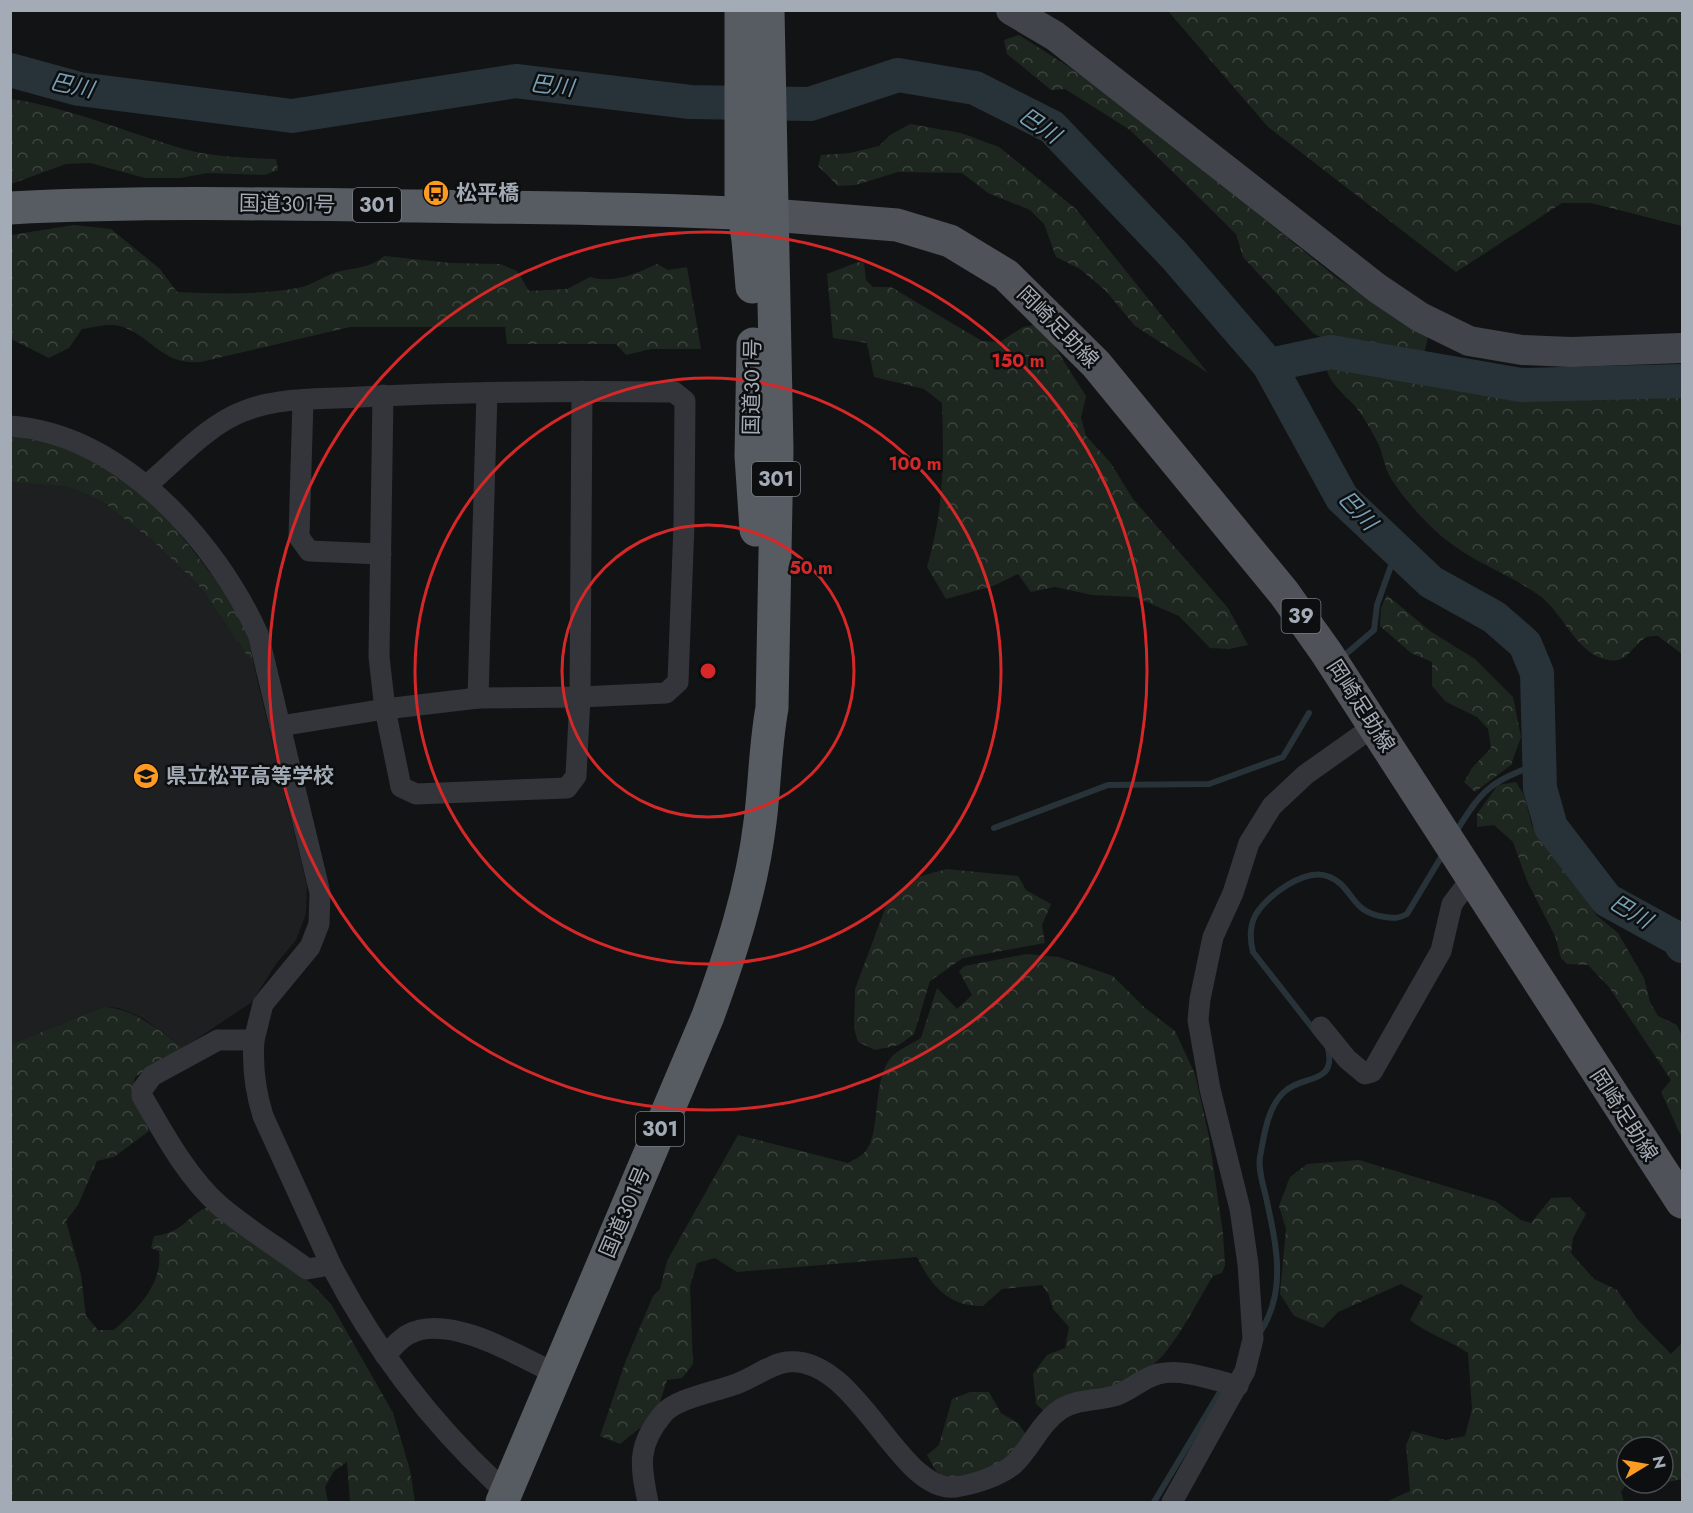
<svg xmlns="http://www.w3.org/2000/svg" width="1693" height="1513" viewBox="0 0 1693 1513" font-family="Jost,'Noto Sans JP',sans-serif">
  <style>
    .built { fill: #1e1f21 }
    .forest { fill: url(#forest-crowns) }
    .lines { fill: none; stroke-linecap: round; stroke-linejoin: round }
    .stream { stroke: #283339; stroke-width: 6 }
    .river { stroke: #283339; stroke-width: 34 }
    .minor { stroke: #33353a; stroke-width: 21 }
    .secondary { stroke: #41444a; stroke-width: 30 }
    .primary { stroke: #4f5259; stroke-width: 33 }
    .trunk { stroke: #575b62; stroke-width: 33 }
    .ring { fill: none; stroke: #d62828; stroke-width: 3 }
    .labels { text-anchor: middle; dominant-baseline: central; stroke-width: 5; stroke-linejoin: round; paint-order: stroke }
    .shield { fill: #0d0e0f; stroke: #767c84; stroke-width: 1.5 }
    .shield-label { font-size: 20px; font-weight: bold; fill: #a3abb6 }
    .poi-label { font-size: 21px; font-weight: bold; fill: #a3abb6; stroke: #0d0e0f; text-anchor: start }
    .street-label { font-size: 21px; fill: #a3abb6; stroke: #0d0e0f }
    .water-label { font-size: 22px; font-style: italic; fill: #779eb3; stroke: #0d0e0f }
    .centre { fill: #d62828; stroke: #0d0e0f; stroke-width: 3 }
    .ring-label { font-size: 18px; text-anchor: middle; font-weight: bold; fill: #d62828; stroke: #0d0e0f; stroke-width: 5; stroke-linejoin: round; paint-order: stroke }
  </style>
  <defs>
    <pattern id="forest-crowns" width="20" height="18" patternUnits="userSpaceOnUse" patternTransform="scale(1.5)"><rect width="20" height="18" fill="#1e271f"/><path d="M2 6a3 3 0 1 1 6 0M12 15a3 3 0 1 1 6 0" fill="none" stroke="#3c443d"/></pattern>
  </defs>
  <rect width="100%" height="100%" fill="#121314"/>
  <polygon class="built" points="11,482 69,487 103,502 155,543 201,588 254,666 307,886 306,914 296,940 276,964 252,1002 183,1048 143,1018 119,1008 104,1007 11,1044"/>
  <g class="forest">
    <polygon points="1168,11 1682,11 1682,226 1591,203 1562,203 1456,272 1268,127"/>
    <polygon points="1019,35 1080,74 1157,132 1337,278 1428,337 1424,354 1414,355 1342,346 1314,334 1243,257 1236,234 1130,130 1065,89 1051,90 1007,54 1004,40"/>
    <path d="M 11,99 C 71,108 125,132 184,149 C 213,157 246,158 276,159 L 278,170 L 265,175 L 208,173 L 180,178 L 145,178 L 90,163 L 66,164 L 11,184 Z"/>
    <polygon points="910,124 961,133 999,147 1076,209 1208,373 1135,326 1105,290 1080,269 1056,257 1044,224 1030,210 988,193 962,173 898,172 856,185 838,186 818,166 821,155 850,153 879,146 890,135"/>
    <path d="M 74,225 L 111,229 L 160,269 L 177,292 C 218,294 258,295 298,288 C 314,285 326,274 341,271 C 359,267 370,268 384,256 L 451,263 L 500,264 L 517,271 L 529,291 L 567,289 L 590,277 C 615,284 634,274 657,264 L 668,270 L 687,267 L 701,349 L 651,349 L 626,355 L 616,344 L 507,344 L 505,327 L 350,327 L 201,362 C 160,365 153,336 120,326 C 109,323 94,327 82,329 L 69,348 L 49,358 L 11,339 L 11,235 Z"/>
    <path d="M 858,262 L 864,263 L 866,280 L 873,287 L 891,287 L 982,341 L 1000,342 L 1023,327 L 1040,324 L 1086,396 L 1081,418 L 1086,436 L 1110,462 L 1133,499 L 1228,608 L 1248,645 L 1229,649 L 1210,648 L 1179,616 L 1135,597 L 1092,595 L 1055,587 L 1031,592 L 1018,574 L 993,586 L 946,599 L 927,567 C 944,508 944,464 942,403 L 924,389 L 874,377 L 867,343 L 833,338 L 827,274 Z"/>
    <path d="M 1332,364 L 1351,368 L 1415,371 L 1537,394 L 1682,389 L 1682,654 L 1658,636 C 1654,636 1648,636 1645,638 C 1632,646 1627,664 1608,660 C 1576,654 1564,614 1540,596 C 1513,576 1480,565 1453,545 C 1435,533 1406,502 1394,483 C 1385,471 1384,458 1379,445 C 1374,435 1367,423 1361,414 C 1350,397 1330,387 1326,367 Z"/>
    <polygon points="10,436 59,444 118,475 141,494 173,525 233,602 247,633 254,666 201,588 155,543 103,502 69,487 11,482"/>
    <polygon points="1387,595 1430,631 1475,659 1513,697 1521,737 1511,765 1475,792 1464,782 1472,768 1491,748 1488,729 1477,717 1446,702 1432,686 1432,662 1411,653 1380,626 1381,608"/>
    <polygon points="1516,782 1524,795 1532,826 1554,850 1597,916 1618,933 1644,978 1650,1002 1658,1016 1677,1025 1682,1036 1682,1138 1661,1092 1671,1080 1609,987 1588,965 1567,964 1561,958 1555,936 1527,881 1513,842 1494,825 1477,827 1477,814 1498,785"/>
    <polygon points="947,869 1018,876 1026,890 1051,904 1042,925 1045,943 963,958 930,981 914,1034 899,1045 875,1050 858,1042 854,1028 855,989 886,906 914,878"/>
    <path d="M 1026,954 L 1059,957 L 1113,976 L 1144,1007 L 1175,1031 L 1195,1074 L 1209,1137 L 1223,1233 L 1225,1265 L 1222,1273 L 1213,1276 C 1197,1302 1183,1331 1164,1354 C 1141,1382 1078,1397 1044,1411 L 1036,1404 L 1033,1374 L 1047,1355 L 1065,1348 L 1069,1327 L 1053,1309 L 1048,1293 L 1042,1285 L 1002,1289 L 983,1306 C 949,1307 931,1286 917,1257 L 737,1272 L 715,1258 L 697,1263 L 690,1286 L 693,1364 L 682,1378 L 667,1380 L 656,1415 L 620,1444 L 600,1436 L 626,1360 L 653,1296 L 660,1289 L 667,1261 L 738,1135 L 848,1163 C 853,1160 860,1157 864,1153 C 882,1135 871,1084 890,1059 C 896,1050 912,1044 921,1038 L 937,988 L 957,1009 L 972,995 L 959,971 L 965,966 Z"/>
    <path d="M 104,1007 C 136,1009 158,1030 183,1048 L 135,1077 L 133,1092 L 149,1131 L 114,1157 L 97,1161 L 78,1205 L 66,1221 L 81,1275 L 86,1316 L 98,1330 L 114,1330 C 137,1310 163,1284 159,1251 L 151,1248 L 154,1236 C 186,1233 189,1211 212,1206 L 312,1284 L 331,1304 L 393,1413 L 410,1470 L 415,1502 L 350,1502 L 347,1462 L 334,1471 L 325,1487 L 328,1502 L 11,1502 L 11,1044 Z"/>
    <path d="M 1359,1160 L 1495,1201 L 1521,1220 L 1531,1223 L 1551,1198 L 1570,1197 L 1586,1214 L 1573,1238 L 1571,1253 L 1594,1279 L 1617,1290 L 1638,1320 L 1671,1354 L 1682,1343 L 1682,1479 L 1663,1483 L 1663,1447 L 1627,1447 L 1627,1483 L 1621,1492 L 1624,1502 L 1386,1502 L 1410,1491 L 1406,1445 L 1412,1431 L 1445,1440 L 1465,1436 L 1472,1409 L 1468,1353 C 1449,1340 1428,1334 1410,1320 L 1423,1296 L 1401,1284 L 1338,1312 L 1323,1328 L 1294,1316 L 1280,1294 L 1286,1229 L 1279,1206 L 1290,1177 L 1307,1164 Z"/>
    <path d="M 970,1392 L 989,1392 L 1001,1413 L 1018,1423 L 1027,1436 C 1000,1469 990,1470 950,1481 L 936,1471 L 927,1455 L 939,1445 L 952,1399 Z"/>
  </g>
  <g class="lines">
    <g class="stream">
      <polyline points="1346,654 1374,630 1377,605 1397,549"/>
      <polyline points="994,828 1108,785 1209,784 1283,757 1309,713"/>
      <path d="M 1456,832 C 1482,789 1491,781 1539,764"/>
      <path d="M 1314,1030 L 1253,952 C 1250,940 1249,928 1255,916 C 1266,896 1304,868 1327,876 C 1354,885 1349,913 1385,917 C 1394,918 1398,919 1407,914 L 1443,854"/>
      <path d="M 1259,1334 C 1288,1291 1276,1244 1266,1197 C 1263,1184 1258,1170 1260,1157 C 1264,1136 1267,1109 1283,1093 C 1301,1074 1337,1086 1328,1048"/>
      <polyline points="1154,1502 1223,1387"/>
    </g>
    <g class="river">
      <polyline points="10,70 79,89 292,116 516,81 690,102 810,104 898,75 975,88 1052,127 1174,255 1269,365 1342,498 1431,582 1494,617 1525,644 1537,673 1540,788 1551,827 1607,900 1678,939 1682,946"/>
      <polyline points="1269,365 1331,352 1521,385 1682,381"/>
    </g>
    <g class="minor">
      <polyline points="383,395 379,657 385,709 401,787 416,794 567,788 576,776 580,697 582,391"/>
      <polyline points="303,400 299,537 309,551 381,554"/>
      <path d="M 10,426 C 121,434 215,540 258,634 L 320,893 L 319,924 L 310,947 L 263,1004 L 254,1040 L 218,1040 L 152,1076 L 142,1090 L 142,1096 C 164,1134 187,1177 220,1206 C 247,1229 279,1248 307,1269 L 331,1265 C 373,1346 429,1420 495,1482"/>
      <path d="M 147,485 C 177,460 207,425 244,411 C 279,397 323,399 360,397 C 465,391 569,391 674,392 L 685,401 L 684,524 L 678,682 L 666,693 L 580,697 L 478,698 L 385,709 L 280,726"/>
      <polyline points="478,698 487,393"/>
      <polyline points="1321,1027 1347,1059 1365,1074 1372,1072 1441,951 1452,904 1471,879"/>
      <path d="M 254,1040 C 252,1067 255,1090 263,1116 L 331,1265"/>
      <path d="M 385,1355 C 392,1349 400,1338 409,1334 C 449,1313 519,1356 556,1374"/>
      <path d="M 648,1502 C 640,1465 637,1445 663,1414 C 675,1399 714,1392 733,1385 C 750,1380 770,1364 787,1362 C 857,1354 899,1494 955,1487 C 972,1485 1001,1476 1014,1464 C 1031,1448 1040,1423 1061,1409 C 1077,1399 1096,1401 1114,1396 C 1129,1392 1142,1378 1158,1374 C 1184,1368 1213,1380 1238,1386"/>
      <polyline points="1172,1502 1245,1371 1253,1339 1248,1264 1240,1209 1210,1089 1198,1020 1200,999 1213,937 1233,893 1249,843 1272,806 1305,775 1374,726"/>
    </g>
    <polyline class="secondary" points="1011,10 1055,36 1377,288 1420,317 1469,341 1522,350 1571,352 1682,348"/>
    <polyline class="primary" points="771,215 897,225 950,241 1006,275 1096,364 1284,593 1326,652 1682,1202"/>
    <g class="trunk">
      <polyline points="741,10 741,194 748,240 752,287"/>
      <path d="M 10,208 C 146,201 282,204 418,206 C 536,208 654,208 771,215"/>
      <polyline points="753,344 751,456 756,530"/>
      <path d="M 502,1502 L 708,1016 C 731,953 752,889 760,822 C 765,784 765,746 772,708 L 777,450 L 768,10"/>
    </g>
  </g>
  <g class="ring">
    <circle cx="708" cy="671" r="146"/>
    <circle cx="708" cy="671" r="293"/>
    <circle cx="708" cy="671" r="439"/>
  </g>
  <defs>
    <g id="bus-disc" transform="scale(1.35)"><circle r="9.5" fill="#fc9a22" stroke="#0d0e0f"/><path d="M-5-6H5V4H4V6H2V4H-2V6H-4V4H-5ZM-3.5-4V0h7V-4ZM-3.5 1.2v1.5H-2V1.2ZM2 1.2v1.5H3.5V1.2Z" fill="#111"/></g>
    <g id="school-disc" transform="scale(1.35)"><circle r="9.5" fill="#fc9a22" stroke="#0d0e0f"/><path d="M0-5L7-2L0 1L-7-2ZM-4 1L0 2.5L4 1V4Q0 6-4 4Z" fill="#111"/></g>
  </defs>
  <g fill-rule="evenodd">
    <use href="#bus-disc" x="436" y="193"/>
    <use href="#school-disc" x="146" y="776"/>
  </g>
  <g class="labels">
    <g class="shield">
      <rect x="353" y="188" width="48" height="34" rx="4.5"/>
      <rect x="752" y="462" width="48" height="34" rx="4.5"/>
      <rect x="1281.5" y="599" width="39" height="34" rx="4.5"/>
      <rect x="636" y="1112" width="48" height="34" rx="4.5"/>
    </g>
    <g class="shield-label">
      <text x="377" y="205">301</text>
      <text x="776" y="479">301</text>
      <text x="1301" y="616">39</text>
      <text x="660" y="1129">301</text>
    </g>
    <g class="poi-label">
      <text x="456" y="193">松平橋</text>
      <text x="166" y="776">県立松平高等学校</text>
    </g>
    <g class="street-label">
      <text transform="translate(287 204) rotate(1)">国道301号</text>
      <text transform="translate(1058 327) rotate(45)">岡崎足助線</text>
      <text transform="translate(752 387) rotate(-89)">国道301号</text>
      <text transform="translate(1361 706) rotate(57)">岡崎足助線</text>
      <text transform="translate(1624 1115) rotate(57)">岡崎足助線</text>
      <text transform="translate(625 1212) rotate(-67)">国道301号</text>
    </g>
    <g class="water-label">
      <text transform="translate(72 85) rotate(12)">巴川</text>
      <text transform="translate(552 85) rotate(7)">巴川</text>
      <text transform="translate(1040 125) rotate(34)">巴川</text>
      <text transform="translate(1358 510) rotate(47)">巴川</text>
      <text transform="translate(1631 911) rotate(31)">巴川</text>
    </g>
  </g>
  <circle cx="708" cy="671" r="9" class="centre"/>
  <g class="ring-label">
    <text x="1018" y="367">150 m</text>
    <text x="915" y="470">100 m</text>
    <text x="811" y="574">50 m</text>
  </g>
  <rect width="1693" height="1513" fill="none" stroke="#a3abb6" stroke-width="24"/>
  <g transform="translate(1645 1465) rotate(79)"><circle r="28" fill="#0d0e0f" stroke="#494d52" stroke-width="1.5"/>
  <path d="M0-4.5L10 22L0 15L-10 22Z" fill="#fc9a22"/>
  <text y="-9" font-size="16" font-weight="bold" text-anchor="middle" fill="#a3abb6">N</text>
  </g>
</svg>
